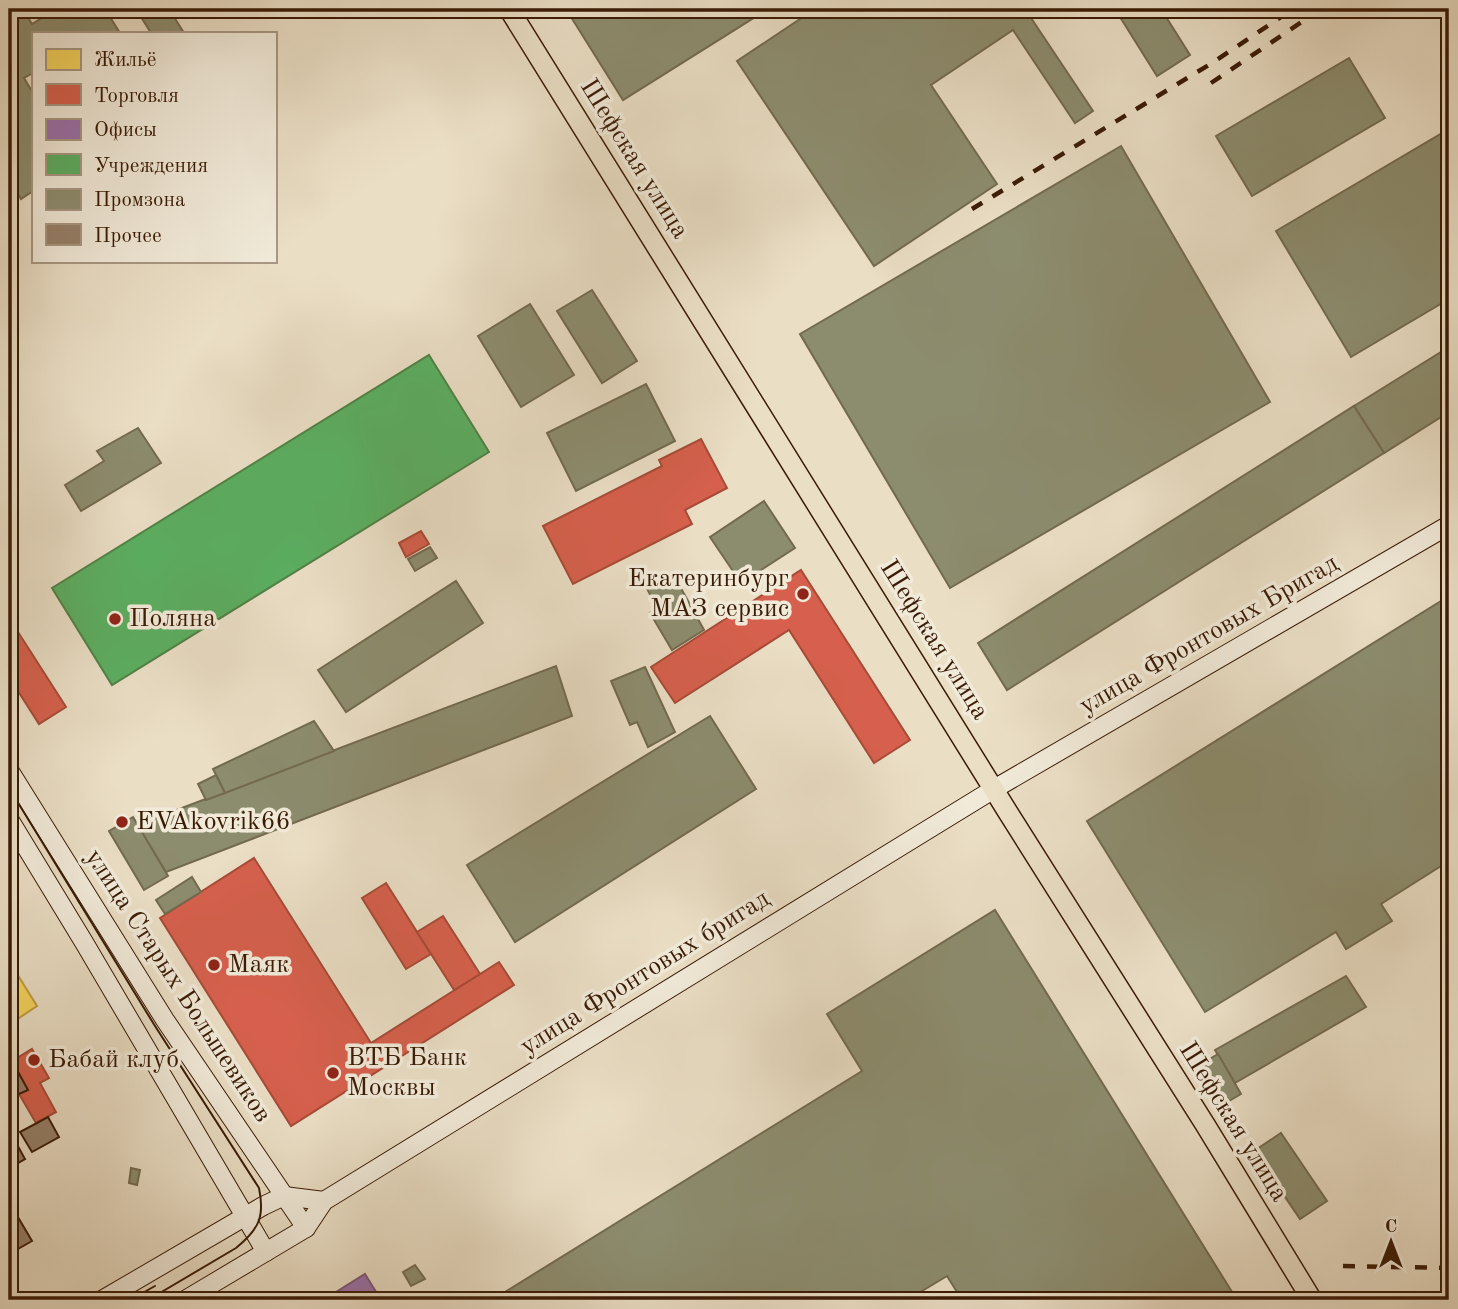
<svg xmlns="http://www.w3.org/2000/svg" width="1458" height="1309" viewBox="0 0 1458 1309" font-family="'Old Standard TT',serif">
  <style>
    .homes { fill: #f6d55c; stroke: #be9d42; stroke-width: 2 }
    .shops { fill: #d6604d; stroke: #a74b37; stroke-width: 2 }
    .offices { fill: #9970ab; stroke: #7c5679; stroke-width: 2 }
    .public { fill: #5aae61; stroke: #508245; stroke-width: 2 }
    .industry { fill: #8c8c6e; stroke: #736a4e; stroke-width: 2 }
    .building { fill: #968069; stroke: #3a1b05; stroke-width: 2 }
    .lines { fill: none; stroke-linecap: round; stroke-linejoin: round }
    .secondary-casing { stroke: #3a1b05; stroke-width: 20 }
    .primary-casing { stroke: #3a1b05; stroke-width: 22 }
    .secondary { stroke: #f1ead9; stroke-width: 18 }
    .primary { stroke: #eadec5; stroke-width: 19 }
    .tram { stroke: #3a1b05; stroke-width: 2 }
    .rail { stroke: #3a1b05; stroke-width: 4.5; stroke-dasharray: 12 12; stroke-linecap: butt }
    .poi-dot { fill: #8f2418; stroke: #f1ead9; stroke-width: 2.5 }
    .labels { text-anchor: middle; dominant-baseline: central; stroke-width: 7; stroke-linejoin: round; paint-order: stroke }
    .street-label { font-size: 26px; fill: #3a1b05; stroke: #f1ead9 }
    .poi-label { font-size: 26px; fill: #3a1b05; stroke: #f1ead9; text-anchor: start }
  </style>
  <rect width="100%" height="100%" fill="#eadec5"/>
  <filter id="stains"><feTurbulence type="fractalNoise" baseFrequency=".00286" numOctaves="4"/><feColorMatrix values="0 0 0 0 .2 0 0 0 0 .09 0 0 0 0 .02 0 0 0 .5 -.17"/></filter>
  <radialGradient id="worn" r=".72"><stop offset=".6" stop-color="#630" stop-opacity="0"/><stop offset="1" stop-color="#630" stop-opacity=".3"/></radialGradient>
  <polygon class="homes" points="9,961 37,1006 10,1024 9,1022"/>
  <g class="shops">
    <polygon points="701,439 727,488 685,510 692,524 573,584 543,526 662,466 659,460"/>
    <polygon points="421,531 429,544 406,557 399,543"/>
    <polygon points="801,570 910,740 874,763 789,630 675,703 651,667"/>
    <polygon points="9,618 66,707 39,724 9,677"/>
    <polygon points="254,858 371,1043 499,962 514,985 291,1126 160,918"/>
    <polygon points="386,883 431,954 406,969 362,898"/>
    <polygon points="443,916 480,974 454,990 417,932"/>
    <polygon points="32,1049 49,1078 40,1083 56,1112 36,1123 19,1094 28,1090 12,1061"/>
  </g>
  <polygon class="offices" points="365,1274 381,1300 323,1300 328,1297"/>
  <polygon class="public" points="429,355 489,452 112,685 52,588"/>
  <g class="industry">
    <polygon points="9,9 23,9 32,24 56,9 105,9 120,33 33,33 33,73 24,78 33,93 33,191 21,199 9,180"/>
    <polygon points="136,9 169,9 184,33 151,33"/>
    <polygon points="566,9 768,9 623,100"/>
    <polygon points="815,9 1025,9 1093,111 1075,123 1013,30 931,85 997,184 874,266 737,61"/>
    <polygon points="1115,9 1161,9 1190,55 1157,76"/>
    <polygon points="1349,58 1385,118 1252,196 1216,136"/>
    <polygon points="1449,129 1449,299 1351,357 1276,231"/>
    <polygon points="1121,146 1270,402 950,588 800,334"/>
    <polygon points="592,290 637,361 602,383 557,311"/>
    <polygon points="530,304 574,375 521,407 478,336"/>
    <polygon points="1449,347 1449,412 1384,453 1354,406"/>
    <polygon points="646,384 675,441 576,491 547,433"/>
    <polygon points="1354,406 1384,453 1007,690 978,643"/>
    <polygon points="138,428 161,463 81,511 65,485 104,461 97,451"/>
    <polygon points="764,501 795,548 741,583 710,537"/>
    <polygon points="430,547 437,558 415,571 408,559"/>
    <polygon points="672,572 704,630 672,650 650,613 658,609 646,587"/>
    <polygon points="456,581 483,623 346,712 318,670"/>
    <polygon points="1449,596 1449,861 1381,904 1392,921 1346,949 1336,932 1205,1012 1087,821"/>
    <polygon points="556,666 572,716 166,872 137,825"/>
    <polygon points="645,667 675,732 648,747 637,722 630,725 611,681"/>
    <polygon points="710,716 756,789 515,942 467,865"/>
    <polygon points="314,721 334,751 225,793 213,769"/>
    <polygon points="216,775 225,793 206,800 198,784"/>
    <polygon points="133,817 168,876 144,890 109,831"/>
    <polygon points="192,877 201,892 165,914 156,900"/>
    <polygon points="995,910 1237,1300 962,1300 947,1276 907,1300 492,1300 862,1071 827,1014"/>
    <polygon points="1346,976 1366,1007 1235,1083 1215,1050"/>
    <polygon points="1218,1054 1241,1094 1224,1104 1201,1064"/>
    <polygon points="1281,1133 1327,1201 1300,1219 1254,1151"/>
    <polygon points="131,1168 140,1170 137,1185 129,1183"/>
    <polygon points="415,1265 425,1279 411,1286 403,1272"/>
  </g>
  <g class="building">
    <polygon points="12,1061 28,1090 19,1094 9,1076 9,1063"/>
    <polygon points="48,1117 59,1137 32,1152 20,1132"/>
    <polygon points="9,1130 25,1159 9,1168"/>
    <polygon points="9,1202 32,1241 9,1254"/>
  </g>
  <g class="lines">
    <g class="secondary-casing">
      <g id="secondary">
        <polyline points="9,770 165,1020 306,1228"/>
        <polyline points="9,819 85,944 266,1252"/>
        <polyline points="102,1300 263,1206 284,1196 324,1201"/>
        <polyline points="185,1300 306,1228 324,1201 906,843 994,789 1449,525"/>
      </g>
    </g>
    <g class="primary-casing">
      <polyline id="primary" points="509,9 1009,814 1206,1126 1312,1300"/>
    </g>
    <use href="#secondary" class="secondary"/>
    <use href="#primary" class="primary"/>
    <g class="tram">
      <path d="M 9,788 L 155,1026 L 259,1188 C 265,1217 259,1229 236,1248 L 148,1300"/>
      <polyline points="130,1300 155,1286"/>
    </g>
    <g class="rail">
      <polyline points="1211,83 1321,9"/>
      <polyline points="972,209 1212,63 1293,9"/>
      <polyline points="1343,1266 1449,1268"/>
    </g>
  </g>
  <g class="poi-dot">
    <circle cx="803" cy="594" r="7"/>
    <circle cx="115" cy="619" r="7"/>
    <circle cx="122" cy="822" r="7"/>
    <circle cx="214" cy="965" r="7"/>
    <circle cx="34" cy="1060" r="7"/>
    <circle cx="333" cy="1073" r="7"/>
  </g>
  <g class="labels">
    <g class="street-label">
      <text transform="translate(634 159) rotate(58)">Шефская улица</text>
      <text transform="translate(1209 635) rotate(-30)">улица Фронтовых Бригад</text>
      <text transform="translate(934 640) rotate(58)">Шефская улица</text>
      <text transform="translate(645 973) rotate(-32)">улица Фронтовых бригад</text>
      <text transform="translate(178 986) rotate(57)">улица Старых Большевиков</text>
      <text transform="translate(1233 1122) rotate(58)">Шефская улица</text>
    </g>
    <g class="poi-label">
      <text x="789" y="579" text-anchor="end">Екатеринбург<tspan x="789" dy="30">МАЗ сервис</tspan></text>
      <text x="129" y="619">Поляна</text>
      <text x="136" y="822">EVAkovrik66</text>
      <text x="228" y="965">Маяк</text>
      <text x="347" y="1058">ВТБ Банк<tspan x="347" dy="30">Москвы</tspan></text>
      <text x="48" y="1060">Бабай клуб</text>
    </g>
  </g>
  <rect width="1458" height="1309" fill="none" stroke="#eadec5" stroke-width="35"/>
  <rect x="10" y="10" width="1437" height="1288" fill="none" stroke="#3a1b05" stroke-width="3.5"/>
  <rect x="18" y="18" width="1423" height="1274" fill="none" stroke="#3a1b05" stroke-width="2"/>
  <rect x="32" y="32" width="245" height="231" fill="#f1ead9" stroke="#a89784" stroke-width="2"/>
  <rect x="46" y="49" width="35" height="21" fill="#f6d55c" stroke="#a89784" stroke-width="2"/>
  <text x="94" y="66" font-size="21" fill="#3a1b05">Жильё</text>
  <rect x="46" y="84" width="35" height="21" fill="#d6604d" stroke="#a89784" stroke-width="2"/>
  <text x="94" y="102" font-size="21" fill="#3a1b05">Торговля</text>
  <rect x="46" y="119" width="35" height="21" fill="#9970ab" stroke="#a89784" stroke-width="2"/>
  <text x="94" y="136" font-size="21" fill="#3a1b05">Офисы</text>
  <rect x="46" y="154" width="35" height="21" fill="#5aae61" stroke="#a89784" stroke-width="2"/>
  <text x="94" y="172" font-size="21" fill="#3a1b05">Учреждения</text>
  <rect x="46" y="189" width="35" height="21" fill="#8c8c6e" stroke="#a89784" stroke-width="2"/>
  <text x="94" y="206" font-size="21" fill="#3a1b05">Промзона</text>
  <rect x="46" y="224" width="35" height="21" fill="#968069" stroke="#a89784" stroke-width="2"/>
  <text x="94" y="242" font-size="21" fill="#3a1b05">Прочее</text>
  <g transform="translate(1391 1242)" stroke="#f1ead9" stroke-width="5" paint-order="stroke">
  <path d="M0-5L12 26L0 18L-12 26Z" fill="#3a1b05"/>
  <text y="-10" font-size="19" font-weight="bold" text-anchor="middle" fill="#3a1b05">С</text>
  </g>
  <rect width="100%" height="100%" filter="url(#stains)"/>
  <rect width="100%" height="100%" fill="url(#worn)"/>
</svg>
